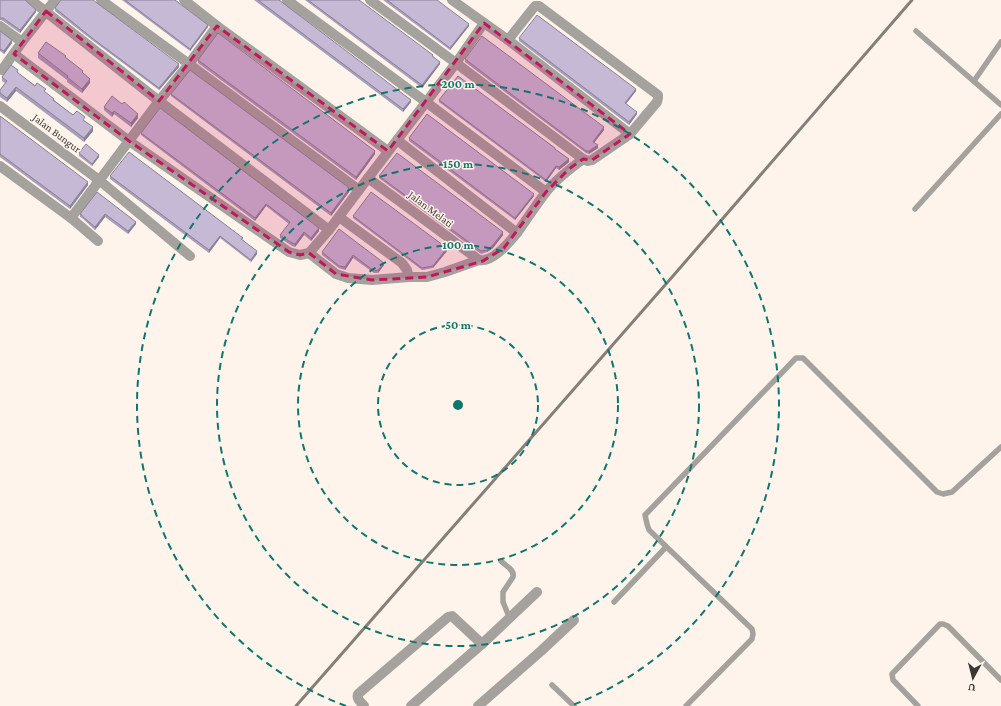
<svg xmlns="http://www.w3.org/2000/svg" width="1001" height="706" viewBox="0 0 1001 706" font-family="'Crimson Pro',serif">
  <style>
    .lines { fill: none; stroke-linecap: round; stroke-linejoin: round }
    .lane { stroke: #a5a29e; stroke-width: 5.5 }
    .street { stroke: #a5a29e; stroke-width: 10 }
    .rail { stroke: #857f79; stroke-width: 3 }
    .wall { fill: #a99fb8 }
    .shaded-wall { fill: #8a8296 }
    .building { fill: #c5b9d6; stroke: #8a8296 }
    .marked { fill: #c2185b; fill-opacity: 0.2; stroke: #c2185b; stroke-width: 3; stroke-dasharray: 8 5; stroke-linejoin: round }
    .ring { fill: none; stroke: #0f766e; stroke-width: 2; stroke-dasharray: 7 5 }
    .labels { text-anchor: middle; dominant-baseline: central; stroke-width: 3; stroke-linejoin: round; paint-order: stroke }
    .street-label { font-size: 11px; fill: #3b3734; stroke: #fff4eb }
    .centre { fill: #0f766e; stroke: #fff4eb; stroke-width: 2 }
    .ring-label { font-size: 12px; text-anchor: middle; font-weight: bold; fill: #0f766e; stroke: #fff4eb; stroke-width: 3; stroke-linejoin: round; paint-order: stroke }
  </style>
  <rect width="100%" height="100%" fill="#fff4eb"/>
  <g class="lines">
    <g class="lane">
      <polyline points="916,31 1001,105"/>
      <polyline points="974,81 1001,42"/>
      <polyline points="915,209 1001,114"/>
      <path d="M 501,561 C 506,566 515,570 513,577 L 503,592 L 503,602 L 510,619"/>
      <polyline points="614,602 666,547"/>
      <polyline points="552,685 574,706"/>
      <polyline points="686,706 752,639 753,634 752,629 649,530 647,524 645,515 796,358 803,358 937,492 943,494 952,492 1001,447"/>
      <polyline points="918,706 893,680 892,674 940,624 943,624 948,626 1001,680"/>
    </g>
    <g class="street">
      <polyline points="31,0 159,101 329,230"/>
      <polyline points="101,0 189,64 359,190"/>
      <polyline points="184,0 217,26 388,151"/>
      <polyline points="287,0 426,102 546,192"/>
      <polyline points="370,0 456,63 583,159"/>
      <polyline points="452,0 508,40 630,134"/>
      <polyline points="0,26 22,42"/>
      <polyline points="14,54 129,141 289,252 300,255 309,253 329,230 368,178 456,63 484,23"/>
      <polyline points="0,69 2,70 22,42 55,0"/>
      <polyline points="0,106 99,180 190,256"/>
      <path d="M 397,140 L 517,233 C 527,219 536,205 546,192 C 556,179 570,169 583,159 L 588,161 L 592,160 L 630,134 L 657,102 L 658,98 L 658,95 L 539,6 L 535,6 L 508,40"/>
      <polyline points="0,166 71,218 159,101 189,64 217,26"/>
      <polyline points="368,178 479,260"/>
      <polyline points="339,217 402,263 407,270 409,277"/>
      <polyline points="71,218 98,241"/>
      <path d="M 309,253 L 336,274 L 348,278 L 372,280 L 409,277 L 427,277 L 445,272 L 479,260 C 493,263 509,242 517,233"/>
      <path d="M 364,706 C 361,702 356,699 358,694 L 448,617 L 452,616 L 482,644"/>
      <polyline points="411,706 482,644 537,592"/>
      <polyline points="478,706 541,651 574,620"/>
    </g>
    <polyline class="rail" points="296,706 673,276 912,0"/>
  </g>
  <g class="wall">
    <polygon points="0,0 36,12 20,33 3,21 0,20"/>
    <polygon points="122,0 175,0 208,27 190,51"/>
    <polygon points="254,0 279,0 411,102 403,112"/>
    <polygon points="305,0 359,0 433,56 440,64 422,88"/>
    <polygon points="383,0 437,0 469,26 450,50"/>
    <polygon points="60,1 179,67 159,90 92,40 55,11 55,8"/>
    <polygon points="0,31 12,43 4,54 0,51"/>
    <polygon points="519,38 636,91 626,104 637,114 629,125 519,41"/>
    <polygon points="38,53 66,58 83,73 90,83 82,93 67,82 67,80 38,58"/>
    <polygon points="465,59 604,130 594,143 598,148 589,154 586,153 465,62"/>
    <polygon points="198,60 375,154 356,180 198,63"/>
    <polygon points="18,73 46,93 54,100 73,115 85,121 93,131 84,142 16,91 7,102 0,97 0,90 5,83 2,81 2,77"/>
    <polygon points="171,94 349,192 331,216 171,96"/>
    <polygon points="439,100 555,149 569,162 559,170 556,168 546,182 439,102"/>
    <polygon points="104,107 138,118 131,127 114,114 112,117 104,110"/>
    <polygon points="0,116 88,185 70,209 0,157"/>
    <polygon points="141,133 319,231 311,241 304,235 295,247 292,246 280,238 280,235 289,224 266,206 255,221 141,135"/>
    <polygon points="409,138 534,196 515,220 409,141"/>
    <polygon points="79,153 99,157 92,166 79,156"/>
    <polygon points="110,176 243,240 257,254 251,262 220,238 209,253 110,179"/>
    <polygon points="379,176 503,235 493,248 487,252 481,254 379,178"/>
    <polygon points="97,192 136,224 128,234 105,217 95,230 82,218 80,217 80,214"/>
    <polygon points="353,216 447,251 433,268 422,270 353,218"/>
    <polygon points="339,229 384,265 378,273 374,273 353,258 345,270 339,268 322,255 322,252"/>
  </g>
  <g class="shaded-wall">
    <polygon points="36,10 36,12 20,33 20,30"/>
    <polygon points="469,24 469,26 450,50 450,48"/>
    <polygon points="208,25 208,27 190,51 190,49"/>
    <polygon points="12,40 12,43 4,54 4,51"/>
    <polygon points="440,62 440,64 422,88 422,85"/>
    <polygon points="179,64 179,67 159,90 159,88"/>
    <polygon points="90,79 90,83 82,93 82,89"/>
    <polygon points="16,87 16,91 7,102 7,98"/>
    <polygon points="636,89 636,91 625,105 625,103"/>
    <polygon points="411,100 411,102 403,112 403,109"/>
    <polygon points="114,111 114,114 112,117 112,113"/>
    <polygon points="637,112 637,114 629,125 629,122"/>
    <polygon points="138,114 138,118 131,127 131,123"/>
    <polygon points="93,127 93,131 84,142 84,138"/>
    <polygon points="604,127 604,130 593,144 593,142"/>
    <polygon points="598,145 598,148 589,154 589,151"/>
    <polygon points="375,151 375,154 356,180 356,177"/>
    <polygon points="99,155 99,157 92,166 92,164"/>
    <polygon points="569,159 569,162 559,170 559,167"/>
    <polygon points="556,166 556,168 546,182 546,180"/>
    <polygon points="88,182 88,185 70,209 70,206"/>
    <polygon points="349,189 349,192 331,216 331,213"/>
    <polygon points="534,194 534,196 515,220 515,218"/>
    <polygon points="266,204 266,206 255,221 255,218"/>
    <polygon points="105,214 105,217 95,230 95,227"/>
    <polygon points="136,222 136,224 128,234 128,231"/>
    <polygon points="319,228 319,231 311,241 311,238"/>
    <polygon points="304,232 304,235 295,247 295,244"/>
    <polygon points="503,232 503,235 493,248 487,252 487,250"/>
    <polygon points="220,236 220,238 209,253 209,250"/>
    <polygon points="447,248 447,251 433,268 433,266"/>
    <polygon points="257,251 257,254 251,262 251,260"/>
    <polygon points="353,255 353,258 345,270 345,267"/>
    <polygon points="384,263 384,265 378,273 378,270"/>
  </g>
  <g class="building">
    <polygon points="0,0 25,0 36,10 20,30 3,18 0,18"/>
    <polygon points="61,0 93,0 179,64 159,88 92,38 55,8"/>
    <polygon points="125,0 175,0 208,25 190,49"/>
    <polygon points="258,0 279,0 411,100 403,109"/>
    <polygon points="308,0 359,0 433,55 432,56 440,62 422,85"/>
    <polygon points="387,0 437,0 469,24 450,48"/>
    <polygon points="537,15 636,89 625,103 637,112 629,122 519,38"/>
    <polygon points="0,31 12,40 4,51 0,49"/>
    <polygon points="218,33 375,151 356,177 198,60"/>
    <polygon points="482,36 604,127 593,142 598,145 589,151 586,151 465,59"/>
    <polygon points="46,42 66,56 65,57 83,71 82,72 90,79 82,89 67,77 68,76 38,53"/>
    <polygon points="11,65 18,70 17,72 35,86 37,83 46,89 44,91 54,99 53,100 73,115 77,111 85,117 83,120 93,127 84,138 16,87 7,98 0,93 0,90 7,81 2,77"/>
    <polygon points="190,70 348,187 348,188 349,189 331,213 171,94"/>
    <polygon points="458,76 555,148 555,149 569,159 559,167 556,166 546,180 439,100"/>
    <polygon points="112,96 122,104 124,102 138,114 131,123 114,111 112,113 104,107"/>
    <polygon points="160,108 319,228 311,238 304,232 295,244 292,243 280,235 290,222 266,204 255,218 141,133"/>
    <polygon points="427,114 534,194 515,218 409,138"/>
    <polygon points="0,116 88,182 70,206 0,154"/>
    <polygon points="86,144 99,155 92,164 79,153"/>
    <polygon points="129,152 243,238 241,239 257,251 251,260 220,236 209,250 110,176"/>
    <polygon points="397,153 503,232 493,245 487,250 481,251 379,176"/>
    <polygon points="97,192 136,222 128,231 105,214 95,227 82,216 82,215 80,214"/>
    <polygon points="371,192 447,248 433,266 422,268 353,216"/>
    <polygon points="339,229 384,263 378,270 374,271 353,255 345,267 339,266 322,252"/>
  </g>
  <path class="marked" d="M 46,11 L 159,101 L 217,26 L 388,151 L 484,23 L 630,134 L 592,160 L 583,159 L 569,169 L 546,192 L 504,248 L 483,261 L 427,277 L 372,280 L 336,274 L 309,253 L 300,255 L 289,252 L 129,141 L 14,54 Z"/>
  <g class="ring">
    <circle cx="458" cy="405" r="80"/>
    <circle cx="458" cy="405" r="160"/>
    <circle cx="458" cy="405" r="241"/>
    <path d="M346 706A321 321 0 1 1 570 706"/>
  </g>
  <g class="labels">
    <g class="street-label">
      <text transform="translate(57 133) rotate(37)">Jalan Bungur</text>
      <text transform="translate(431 209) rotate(37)">Jalan Melati</text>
    </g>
  </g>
  <circle cx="458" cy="405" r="6" class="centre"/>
  <g class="ring-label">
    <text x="458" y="88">200 m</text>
    <text x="458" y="168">150 m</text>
    <text x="458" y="249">100 m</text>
    <text x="458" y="329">50 m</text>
  </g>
  <g transform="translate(973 678) rotate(187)" stroke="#fff4eb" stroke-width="3" paint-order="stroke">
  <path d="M0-3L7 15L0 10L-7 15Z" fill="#3b3734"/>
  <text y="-6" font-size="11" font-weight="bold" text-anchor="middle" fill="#3b3734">U</text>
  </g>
</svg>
